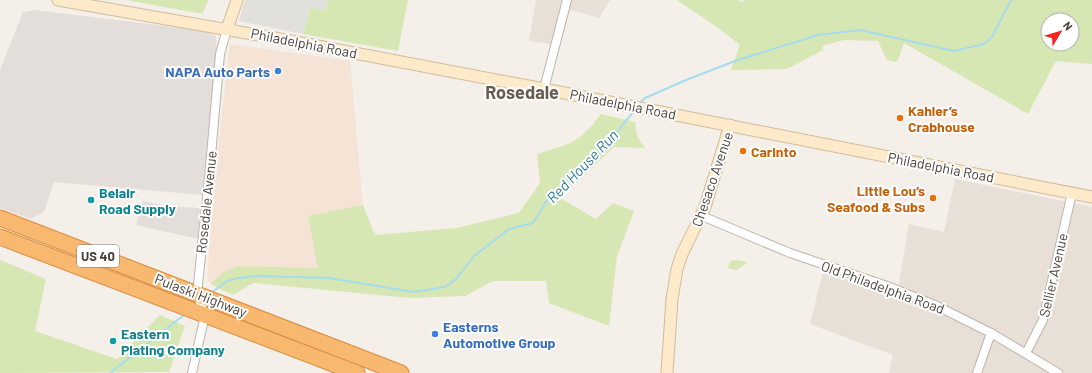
<svg xmlns="http://www.w3.org/2000/svg" width="1092" height="373" viewBox="0 0 1092 373" font-family="Barlow,sans-serif">
  <style>
    .residential { fill: #e8e0d7 }
    .commercial { fill: #f5e3d5 }
    .industrial { fill: #e3deda }
    .green { fill: #d6e7b3; fill-rule: evenodd }
    .parking { fill: #e2e0dd }
    .lines { fill: none; stroke-linecap: round; stroke-linejoin: round }
    .stream { stroke: #a7dbee; stroke-width: 2 }
    .street-casing { stroke: #bfb5ac; stroke-width: 10 }
    .secondary-casing { stroke: #d2bc9a; stroke-width: 13 }
    .highway-casing { stroke: #d98b3e; stroke-width: 17 }
    .street { stroke: #fff; stroke-width: 8 }
    .secondary { stroke: #fdeaca; stroke-width: 11 }
    .highway { stroke: #f9b86f; stroke-width: 15 }
    .shop-dot { fill: #3f7fe0; stroke: #fff; stroke-width: 1.5 }
    .food-dot { fill: #e8710a; stroke: #fff; stroke-width: 1.5 }
    .culture-dot { fill: #0f9aa8; stroke: #fff; stroke-width: 1.5 }
    .labels { text-anchor: middle; dominant-baseline: central; stroke-width: 4; stroke-linejoin: round; paint-order: stroke }
    .shield { fill: #fff; stroke: #7e7973; stroke-width: 1 }
    .shield-label { font-size: 13px; font-weight: bold; fill: #473f37 }
    .street-label { font-size: 14px; fill: #473f37; stroke: #fff }
    .shop-label { font-size: 14px; font-weight: bold; fill: #366cbe; stroke: #fff; text-anchor: end }
    .food-label { font-size: 14px; font-weight: bold; fill: #c56008; stroke: #fff; text-anchor: start }
    .culture-label { font-size: 14px; font-weight: bold; fill: #0d838f; stroke: #fff; text-anchor: start }
    .water-label { font-size: 15px; font-style: italic; fill: #2e7a99; stroke: #fff }
    .district-label { font-size: 18px; font-weight: bold; fill: #6a5b4f; stroke: #fff }
  </style>
  <rect width="100%" height="100%" fill="#f4efe9"/>
  <g class="residential">
    <polygon points="536,0 610,0 599,18 570,10 560,45 529,41"/>
    <polygon points="955,179 1092,207 1092,373 889,373 893,355 810,324 823,272 897,296 909,224 944,232"/>
  </g>
  <polygon class="commercial" points="230,44 350,61 363,206 318,268 239,266 227,270 211,283 207,281 214,183"/>
  <g class="industrial">
    <polygon points="34,10 207,31 216,36 217,56 203,195 54,182 44,212 31,219 0,208 0,70 23,12"/>
    <polygon points="143,201 166,206 200,208 198,239 136,225"/>
  </g>
  <g class="green">
    <polygon points="126,0 209,0 202,14"/>
    <polygon points="328,0 408,0 398,51 303,34 310,7 325,11"/>
    <path d="M 677,0 L 738,0 L 741,2 L 746,0 L 1092,0 L 1092,64 L 1056,61 L 1028,114 L 904,43 L 897,62 L 887,60 L 878,41 L 844,40 L 822,46 L 823,50 L 787,69 L 731,70 L 740,45 L 718,28 ZM 1048,20 L 1072,20 L 1072,44 L 1048,44 Z"/>
    <path d="M 601,114 L 635,122 L 637,136 L 645,148 L 614,147 L 560,198 L 596,219 L 613,203 L 634,211 L 617,256 L 609,326 L 549,303 L 546,281 L 493,281 L 465,296 L 409,298 L 253,283 L 233,295 L 210,284 L 225,271 L 238,266 L 318,268 L 308,216 L 363,205 L 375,235 L 456,228 L 519,213 L 540,183 L 537,154 C 571,144 579,143 601,114 Z"/>
    <polygon points="0,260 46,279 35,331 117,359 160,315 185,326 169,372 0,373"/>
    <polygon points="735,260 747,262 746,264 736,270 728,268 730,261"/>
  </g>
  <polygon class="parking" points="245,0 328,0 325,11 310,7 303,34 239,21"/>
  <g class="lines">
    <g class="stream">
      <polyline points="639,104 645,98 686,80 735,61 818,35 860,30 954,51 984,44 992,37 1011,0"/>
      <polyline points="211,293 227,281 239,278 257,276 329,278 414,292 445,287 456,279 474,256 509,229 533,223 548,199 600,153 634,111"/>
      <polyline points="110,373 184,315"/>
    </g>
    <g class="street-casing">
      <g id="street">
        <polyline points="544,89 567,0"/>
        <polyline points="702,216 790,253 887,286 937,306 991,333 1058,373"/>
        <polyline points="1026,353 1043,320 1072,193"/>
        <polyline points="192,373 205,315 197,294 209,178 220,54 227,29"/>
        <polyline points="977,373 991,333"/>
      </g>
    </g>
    <g class="secondary-casing">
      <g id="secondary">
        <polyline points="58,0 286,40 544,89 1092,197"/>
        <polyline points="227,29 237,0"/>
        <polyline points="667,373 672,299 677,269 682,254 705,207 730,125"/>
      </g>
    </g>
    <g class="highway-casing">
      <g id="highway">
        <polyline points="0,218 401,373"/>
        <polyline points="0,237 357,373"/>
      </g>
    </g>
    <use href="#street" class="street"/>
    <use href="#secondary" class="secondary"/>
    <use href="#highway" class="highway"/>
  </g>
  <g class="shop-dot">
    <circle cx="278" cy="71" r="4"/>
    <circle cx="435" cy="334" r="4"/>
  </g>
  <g class="food-dot">
    <circle cx="900" cy="118" r="4"/>
    <circle cx="743" cy="151" r="4"/>
    <circle cx="933" cy="198" r="4"/>
  </g>
  <g class="culture-dot">
    <circle cx="91" cy="200" r="4"/>
    <circle cx="113" cy="341" r="4"/>
  </g>
  <g class="labels">
    <rect class="shield" x="77" y="245" width="42" height="22" rx="3"/>
    <g class="shield-label">
      <text x="98" y="256">US 40</text>
    </g>
    <g class="street-label">
      <text transform="translate(304 43) rotate(11)">Philadelphia Road</text>
      <text transform="translate(623 104) rotate(11)">Philadelphia Road</text>
      <text transform="translate(941 167) rotate(11)">Philadelphia Road</text>
      <text transform="translate(712 179) rotate(-71)">Chesaco Avenue</text>
      <text transform="translate(206 202) rotate(-84)">Rosedale Avenue</text>
      <text transform="translate(1053 275) rotate(-77)">Sellier Avenue</text>
      <text transform="translate(883 287) rotate(20)">Old Philadelphia Road</text>
      <text transform="translate(201 295) rotate(21)">Pulaski Highway</text>
    </g>
    <g class="shop-label">
      <text x="270" y="71">NAPA Auto Parts</text>
      <text x="443" y="326" text-anchor="start">Easterns<tspan x="443" dy="16">Automotive Group</tspan></text>
    </g>
    <g class="food-label">
      <text x="908" y="110">Kahler’s<tspan x="908" dy="16">Crabhouse</tspan></text>
      <text x="751" y="151">Carinto</text>
      <text x="925" y="190" text-anchor="end">Little Lou’s<tspan x="925" dy="16">Seafood &amp; Subs</tspan></text>
    </g>
    <g class="culture-label">
      <text x="99" y="192">Belair<tspan x="99" dy="16">Road Supply</tspan></text>
      <text x="121" y="333">Eastern<tspan x="121" dy="16">Plating Company</tspan></text>
    </g>
    <g class="water-label">
      <text transform="translate(582 166) rotate(-46)">Red House Run</text>
    </g>
    <g class="district-label">
      <text x="522" y="92">Rosedale</text>
    </g>
  </g>
  <g transform="translate(1060 32) rotate(52)"><circle r="19" fill="#ffffff" stroke="#b5b2af"/>
  <path d="M0-3L7 15L0 10L-7 15Z" fill="#f32421"/>
  <text y="-6" font-size="11" font-weight="bold" text-anchor="middle" fill="#473f37">N</text>
  </g>
</svg>
